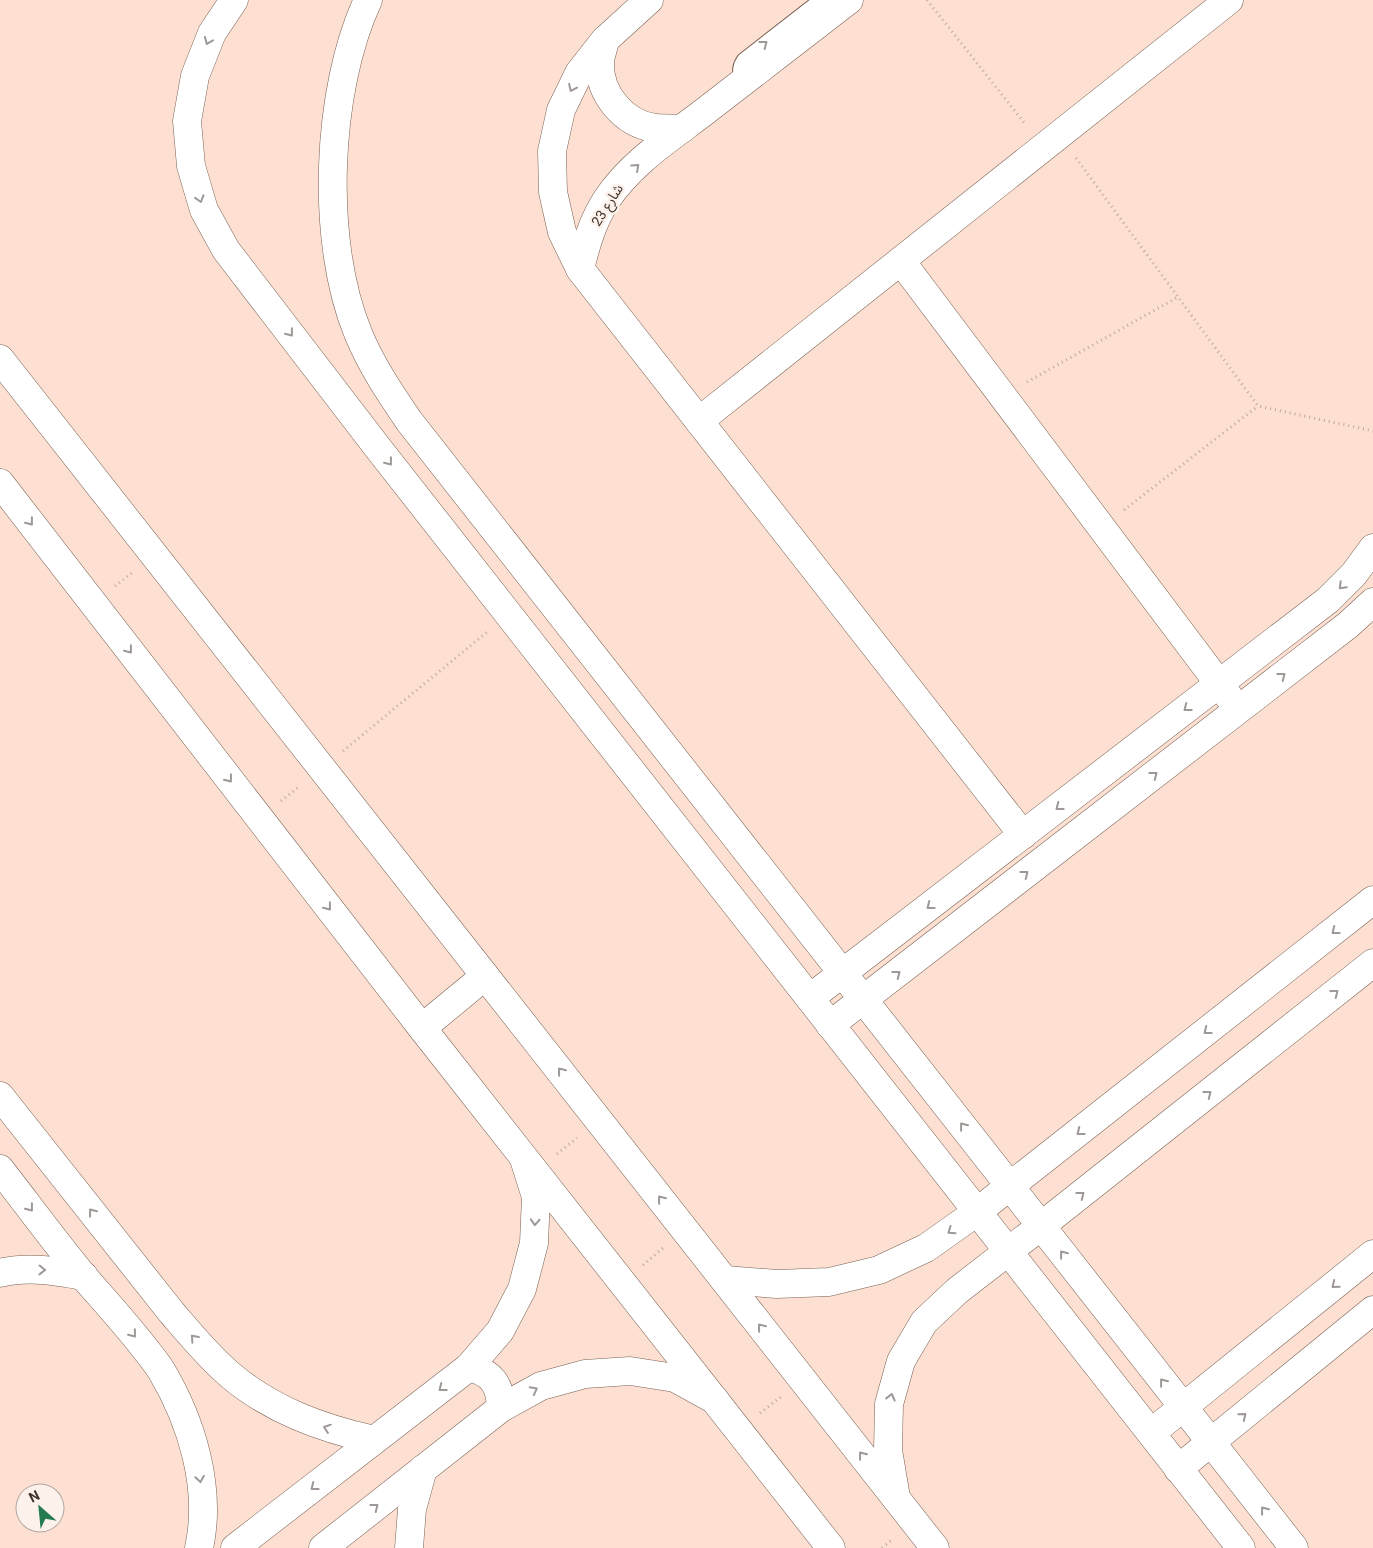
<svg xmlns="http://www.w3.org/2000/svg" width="1373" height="1548" viewBox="0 0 1373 1548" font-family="Roboto,'Noto Sans Arabic',sans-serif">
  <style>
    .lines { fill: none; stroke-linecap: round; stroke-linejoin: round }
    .service-casing { stroke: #786053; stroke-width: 16 }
    .minor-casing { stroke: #786053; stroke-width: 29 }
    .tertiary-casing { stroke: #786053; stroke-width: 29 }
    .path { stroke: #bfa89c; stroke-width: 3; stroke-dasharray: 1 4; stroke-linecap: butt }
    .service { stroke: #fff; stroke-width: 14 }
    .minor { stroke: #fff; stroke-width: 28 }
    .tertiary { stroke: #fff; stroke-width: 28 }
    .oneway { stroke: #9e9896 }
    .labels { text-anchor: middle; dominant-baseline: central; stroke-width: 5; stroke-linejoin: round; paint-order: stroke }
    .street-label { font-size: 14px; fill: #3d322c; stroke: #fdf2eb }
  </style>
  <rect width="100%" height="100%" fill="#fde0d1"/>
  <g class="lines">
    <g class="service-casing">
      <path id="service" d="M 744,81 C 739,74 739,67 744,60 L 821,0"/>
    </g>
    <g class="minor-casing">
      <g id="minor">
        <polyline points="234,0 212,33 195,76 187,121 191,166 204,210 226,250 378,448 1241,1548"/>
        <path d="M 368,0 C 326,90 320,241 358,333 C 371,365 390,393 409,421 L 1294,1548"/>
        <polyline points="649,0 605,40 579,73 561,110 552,151 553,192 562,232 580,269 1023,835"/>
        <path d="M 605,40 C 604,47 600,56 600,63 C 599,94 624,124 655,128 C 664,129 673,128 682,129"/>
        <polyline points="901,261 1229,697"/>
        <path d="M 580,269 C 586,244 593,220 607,199 C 631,163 670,138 704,112 C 752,75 801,37 849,0"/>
        <polyline points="699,421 1229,0"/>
        <polyline points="810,998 1328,600 1354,574 1373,548"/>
        <polyline points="830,1025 1348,625 1373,602"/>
        <path d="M 0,1096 L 172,1313 C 190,1334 208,1356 229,1374 C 271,1410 321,1428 374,1440"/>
        <path d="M 0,1169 C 28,1205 55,1242 84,1277 C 104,1300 124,1322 143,1346 C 149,1354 156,1362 161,1370 C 192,1422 212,1488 199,1548"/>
        <path d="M 0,1273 C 28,1266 56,1271 84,1276"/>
        <polyline points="725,1280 777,1284 829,1282 879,1270 926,1248 977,1212 1373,900"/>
        <path d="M 469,1367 C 492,1373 500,1384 501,1408"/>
        <polyline points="1151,1433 1373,1254"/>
        <polyline points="1178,1469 1373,1310"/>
        <polyline points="896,1498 888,1450 889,1404 901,1361 924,1322 957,1291 1041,1226 1373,963"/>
        <polyline points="235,1548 469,1367 500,1331 522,1289 534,1243 536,1197 524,1159"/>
        <polyline points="323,1548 501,1408 541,1386 585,1374 630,1371 675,1378 715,1400"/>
        <polyline points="409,1548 412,1509 423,1469"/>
      </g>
    </g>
    <g class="tertiary-casing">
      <g id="tertiary">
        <polyline points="0,359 935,1548"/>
        <polyline points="0,483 422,1028 831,1548"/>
        <polyline points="422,1028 485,976"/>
      </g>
    </g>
    <g class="path">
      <polyline points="927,0 1026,125"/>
      <polyline points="1076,158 1258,406 1373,431"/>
      <polyline points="1027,382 1178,297"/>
      <polyline points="1124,510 1258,406"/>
      <polyline points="115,586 132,573"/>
      <polyline points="343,751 487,632"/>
      <polyline points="281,801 300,786"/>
      <polyline points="557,1154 577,1138"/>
      <polyline points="643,1265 663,1248"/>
      <polyline points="760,1413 781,1397"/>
      <polyline points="882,1548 893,1539"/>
    </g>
    <use href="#service" class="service"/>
    <use href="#minor" class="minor"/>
    <use href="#tertiary" class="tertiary"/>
  </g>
  <defs><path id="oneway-chevron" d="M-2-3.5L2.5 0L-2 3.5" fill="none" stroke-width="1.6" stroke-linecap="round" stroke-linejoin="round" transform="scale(1.25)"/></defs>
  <g class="oneway">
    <use href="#oneway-chevron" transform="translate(208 41) rotate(112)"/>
    <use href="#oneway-chevron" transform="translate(764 44) rotate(-38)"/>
    <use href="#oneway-chevron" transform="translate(572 88) rotate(115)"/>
    <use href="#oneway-chevron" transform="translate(636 167) rotate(-42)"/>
    <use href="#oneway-chevron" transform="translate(200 199) rotate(73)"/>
    <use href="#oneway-chevron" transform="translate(290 333) rotate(52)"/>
    <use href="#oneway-chevron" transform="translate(389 462) rotate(52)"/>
    <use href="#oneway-chevron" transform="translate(30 522) rotate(52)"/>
    <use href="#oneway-chevron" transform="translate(1342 586) rotate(135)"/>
    <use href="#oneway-chevron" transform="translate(129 650) rotate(52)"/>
    <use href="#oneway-chevron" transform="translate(1282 676) rotate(-38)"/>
    <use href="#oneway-chevron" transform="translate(1187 708) rotate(142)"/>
    <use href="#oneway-chevron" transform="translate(1154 775) rotate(-38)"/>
    <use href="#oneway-chevron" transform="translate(229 779) rotate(52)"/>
    <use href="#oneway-chevron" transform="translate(1059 807) rotate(142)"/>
    <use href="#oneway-chevron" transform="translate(1025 874) rotate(-38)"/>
    <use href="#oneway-chevron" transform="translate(930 906) rotate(142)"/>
    <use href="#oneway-chevron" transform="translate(328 907) rotate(52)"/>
    <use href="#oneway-chevron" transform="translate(1335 931) rotate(142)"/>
    <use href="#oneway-chevron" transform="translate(897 974) rotate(-38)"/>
    <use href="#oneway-chevron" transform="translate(1335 993) rotate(-38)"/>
    <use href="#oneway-chevron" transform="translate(1207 1031) rotate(142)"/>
    <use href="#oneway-chevron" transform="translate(561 1071) rotate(-128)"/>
    <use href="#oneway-chevron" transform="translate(1208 1094) rotate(-38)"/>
    <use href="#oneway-chevron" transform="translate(963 1126) rotate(-128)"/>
    <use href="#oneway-chevron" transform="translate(1080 1132) rotate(142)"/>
    <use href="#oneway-chevron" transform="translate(1081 1195) rotate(-38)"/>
    <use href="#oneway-chevron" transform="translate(661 1199) rotate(-128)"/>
    <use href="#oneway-chevron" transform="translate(30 1208) rotate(52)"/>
    <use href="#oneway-chevron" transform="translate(92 1212) rotate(-128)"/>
    <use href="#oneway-chevron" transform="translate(535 1222) rotate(93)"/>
    <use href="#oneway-chevron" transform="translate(951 1231) rotate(145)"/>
    <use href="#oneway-chevron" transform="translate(1063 1254) rotate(-128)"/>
    <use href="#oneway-chevron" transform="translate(42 1270) rotate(1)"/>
    <use href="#oneway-chevron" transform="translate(1335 1285) rotate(141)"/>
    <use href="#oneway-chevron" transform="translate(761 1327) rotate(-128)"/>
    <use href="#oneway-chevron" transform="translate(133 1334) rotate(51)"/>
    <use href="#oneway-chevron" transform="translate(194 1338) rotate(-132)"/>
    <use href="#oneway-chevron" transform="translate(1163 1382) rotate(-128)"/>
    <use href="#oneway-chevron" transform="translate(442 1388) rotate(142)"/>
    <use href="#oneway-chevron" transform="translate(534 1390) rotate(-28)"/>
    <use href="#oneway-chevron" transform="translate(891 1397) rotate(-76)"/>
    <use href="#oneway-chevron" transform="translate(1243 1416) rotate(-39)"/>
    <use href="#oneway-chevron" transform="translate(327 1428) rotate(-161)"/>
    <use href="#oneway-chevron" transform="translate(862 1455) rotate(-128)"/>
    <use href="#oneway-chevron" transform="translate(200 1479) rotate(81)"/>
    <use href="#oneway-chevron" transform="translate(314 1487) rotate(142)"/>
    <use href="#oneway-chevron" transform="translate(375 1507) rotate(-38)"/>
    <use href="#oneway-chevron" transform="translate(1264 1510) rotate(-128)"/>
  </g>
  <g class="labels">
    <g class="street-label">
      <text transform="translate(607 205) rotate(-58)">شارع 23</text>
    </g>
  </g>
  <g transform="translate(40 1508) rotate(333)"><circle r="24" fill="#fdf2eb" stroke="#b0a59f"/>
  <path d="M0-4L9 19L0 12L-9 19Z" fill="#247b50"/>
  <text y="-8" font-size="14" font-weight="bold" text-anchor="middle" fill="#3d322c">N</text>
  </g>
</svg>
